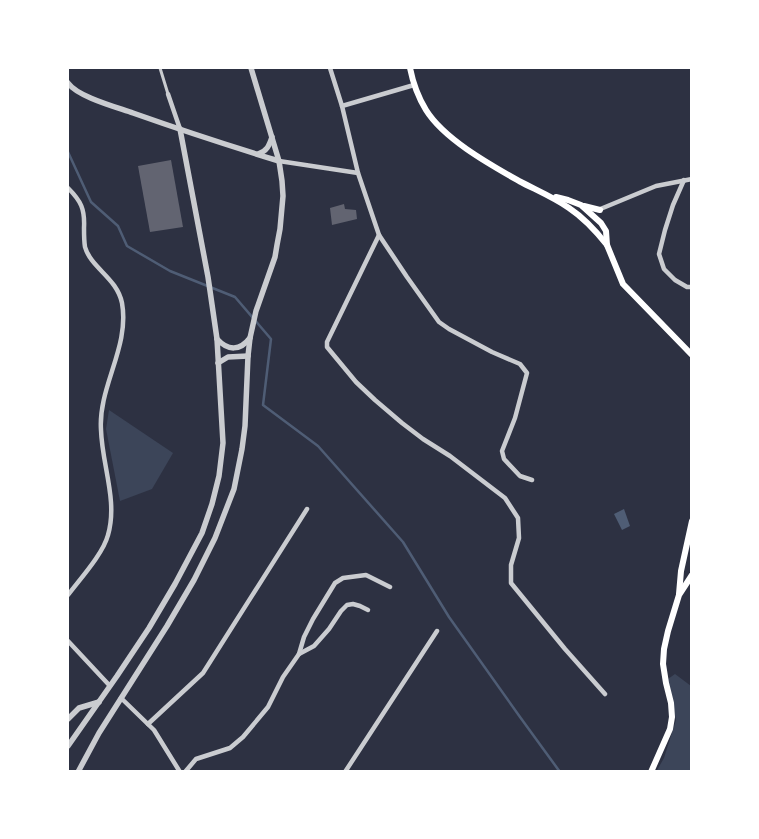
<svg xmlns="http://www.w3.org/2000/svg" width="759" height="839" viewBox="0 0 759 839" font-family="'Varela Round',sans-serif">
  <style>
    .green { fill: #3c4559 }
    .water { fill: #4f5d75 }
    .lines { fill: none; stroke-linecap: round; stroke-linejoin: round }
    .stream { stroke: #4f5d75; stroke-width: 2.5 }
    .building { fill: #626471 }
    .pedestrian { stroke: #caccd0; stroke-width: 3 }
    .minor { stroke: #caccd0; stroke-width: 4.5 }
    .tertiary { stroke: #caccd0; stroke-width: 5.5 }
    .secondary { stroke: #fff; stroke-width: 6 }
  </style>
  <rect width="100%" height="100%" fill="#2d3142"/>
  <g class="green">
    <polygon points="109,410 173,453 152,489 120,501 106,429"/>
    <polygon points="675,674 691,686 691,771 656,772 664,758 676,720 668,679"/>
  </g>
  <polygon class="water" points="624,509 630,526 622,530 614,514"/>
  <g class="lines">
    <polyline class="stream" points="68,152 91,202 118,226 127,246 170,271 235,297 271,339 263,405 318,446 403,542 449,617 520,717 560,772"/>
  </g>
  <g class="building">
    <polygon points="171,160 183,227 150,232 138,166"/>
    <polygon points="344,204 345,209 356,210 357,219 332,225 330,208"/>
  </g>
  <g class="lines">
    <polyline class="pedestrian" points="160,68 168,94"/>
    <g class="minor">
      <polyline points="330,68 342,106 358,173 379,235 407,277 439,322 449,329 492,352 520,364 527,373 515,418 502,451 504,459 520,476 532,480"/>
      <polyline points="168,94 180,129"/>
      <polyline points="342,106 414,85"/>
      <polyline points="279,161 358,173"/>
      <polyline points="684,180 673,205 665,230 659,254 664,269 675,280 687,287 692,287"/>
      <path d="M 68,188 C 81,201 85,209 84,228 C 84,234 84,241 85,247 C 91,268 117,278 122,303 C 130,347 98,387 101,430 C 102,465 118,501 108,535 C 103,554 80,579 68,595"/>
      <polyline points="598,210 656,186 692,179"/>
      <polyline points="379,235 327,342 327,347 356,382 375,400 402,423 423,439 450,456 505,498 518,518 519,538 511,565 511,583 565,649 605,694"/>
      <polyline points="68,641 110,686"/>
      <polyline points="299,654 314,646 329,629 341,611 347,605 353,604 360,606 368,610"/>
      <polyline points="121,698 154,730 180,772"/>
      <polyline points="148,724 203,673 307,509"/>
      <polyline points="185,772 196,759 230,748 243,737 268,707 283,677 299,654 304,637 313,619 335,583 343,578 366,575 390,587"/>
      <polyline points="345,772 437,631"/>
    </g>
    <g class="tertiary">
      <path d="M 68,83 C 78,97 116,107 133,113 C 181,130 230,146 279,161"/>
      <path d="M 258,154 C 267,151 269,146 272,137"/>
      <path d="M 217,339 C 228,351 240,351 250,338"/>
      <polyline points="218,363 228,357 248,356"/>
      <polyline points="68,719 79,708 99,702"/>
      <polyline points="68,746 117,676 149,628 175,584 202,533 212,504 219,476 223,443 217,339 208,277 180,129"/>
      <polyline points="78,772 99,733 167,626 194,580 215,538 234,489 242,449 245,426 248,356 250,338 256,311 275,257 277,245 280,229 283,196 282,181 279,161 251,68"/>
    </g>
    <g class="secondary">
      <path d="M 410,68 C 413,83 418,97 426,110 C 444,139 489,164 519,181 C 536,190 553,197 569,208 C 584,218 596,231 607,245"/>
      <polyline points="556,197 568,200 581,205 601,223 606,231 607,245 623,284 692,355"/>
      <polyline points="584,206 600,210"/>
      <polyline points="679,594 681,571 692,521"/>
      <polyline points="651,772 670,729 672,717 671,703 666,683 663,664 664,649 668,631 679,595 692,575"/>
    </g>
  </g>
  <rect width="759" height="839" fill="none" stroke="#ffffff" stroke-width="138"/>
</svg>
